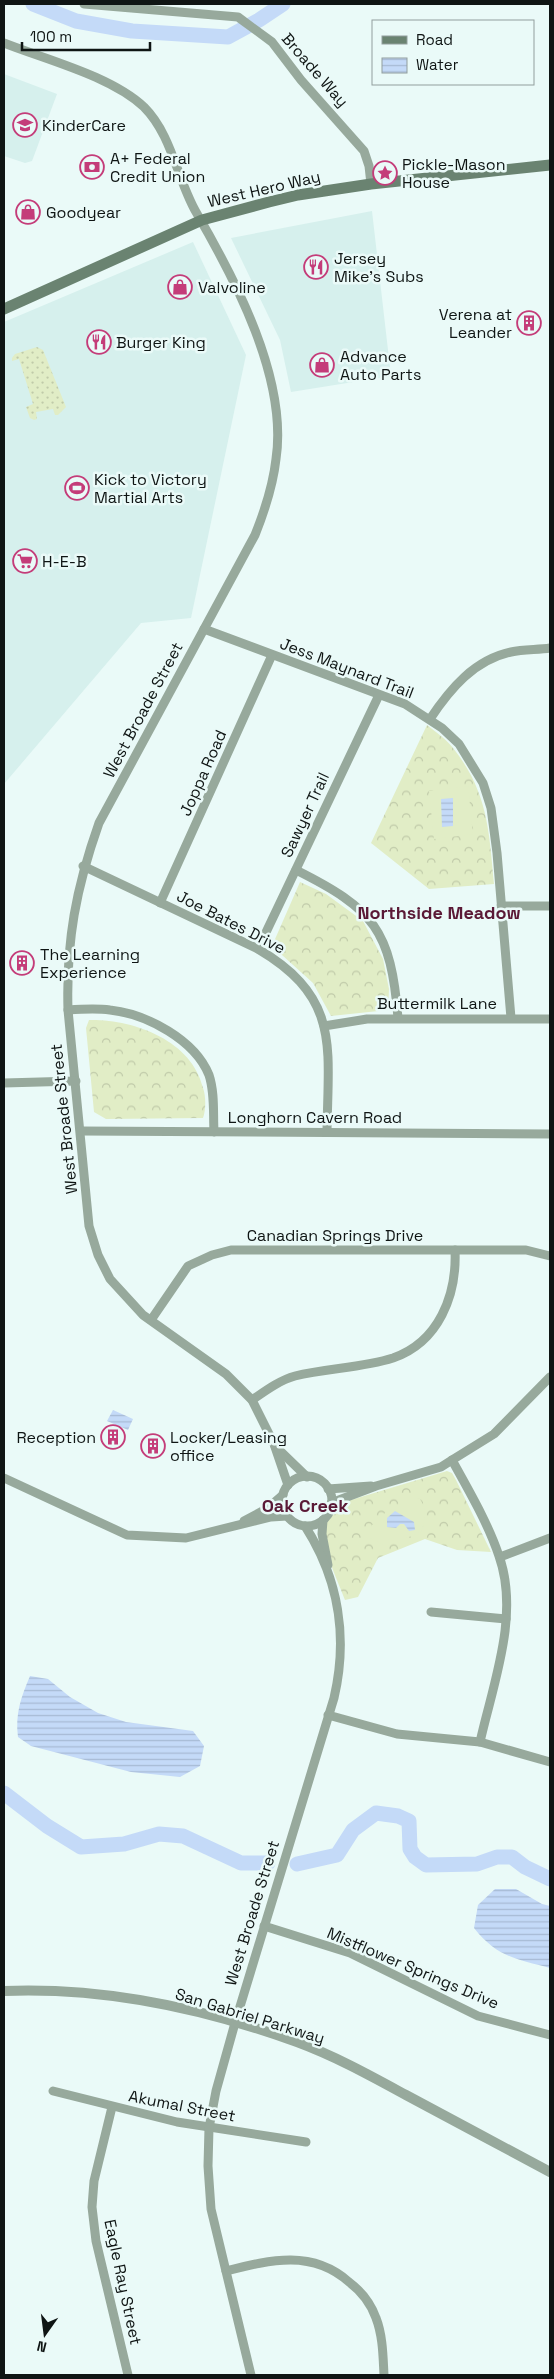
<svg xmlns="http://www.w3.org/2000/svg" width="554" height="2379" viewBox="0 0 554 2379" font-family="'Space Grotesk',sans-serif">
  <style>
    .built { fill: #d6f0ed }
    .grass { fill: url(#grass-dots) }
    .forest { fill: url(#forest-crowns) }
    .pitch { fill: #e1edc6 }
    .water { fill: url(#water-rules) }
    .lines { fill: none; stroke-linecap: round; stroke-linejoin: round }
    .stream { stroke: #c4daf8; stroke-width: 2.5 }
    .river { stroke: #c4daf8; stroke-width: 15 }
    .minor { stroke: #97a99c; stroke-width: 9 }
    .tertiary { stroke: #97a99c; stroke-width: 10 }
    .secondary { stroke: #6a8371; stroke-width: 11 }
    .labels { text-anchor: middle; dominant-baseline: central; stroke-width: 5; stroke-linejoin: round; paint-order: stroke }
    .street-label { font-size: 16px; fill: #0f1514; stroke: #eafaf8 }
    .poi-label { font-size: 16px; fill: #0f1514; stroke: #eafaf8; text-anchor: start }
    .neighbourhood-label { font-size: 18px; font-weight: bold; fill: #5a1936; stroke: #eafaf8 }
  </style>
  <defs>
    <pattern id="grass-dots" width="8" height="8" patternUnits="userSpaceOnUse" patternTransform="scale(1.25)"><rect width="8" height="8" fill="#e1edc6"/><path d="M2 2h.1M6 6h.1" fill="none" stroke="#c0caa9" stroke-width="1.8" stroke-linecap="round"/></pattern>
    <pattern id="forest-crowns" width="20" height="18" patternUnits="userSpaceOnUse" patternTransform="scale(1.25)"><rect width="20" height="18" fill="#e1edc6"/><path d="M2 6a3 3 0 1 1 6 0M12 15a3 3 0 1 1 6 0" fill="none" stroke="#c0caa9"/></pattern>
    <pattern id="water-rules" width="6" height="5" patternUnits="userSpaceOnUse" patternTransform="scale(1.25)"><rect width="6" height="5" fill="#c4daf8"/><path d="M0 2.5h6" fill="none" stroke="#a7bad4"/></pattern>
  </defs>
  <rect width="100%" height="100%" fill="#eafaf8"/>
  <g class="built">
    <polygon points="4,74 57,94 32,161 25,163 4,156"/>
    <polygon points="372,211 391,376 291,392 280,340 231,238"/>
    <polygon points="193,242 246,355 191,618 141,623 4,784 4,322"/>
  </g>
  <polygon class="grass" points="37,347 43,350 66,407 58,415 55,415 53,409 36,412 37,419 34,420 30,418 26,407 33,404 19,359 12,361 12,358 15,354"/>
  <g class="forest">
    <path d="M 427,725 C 436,732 447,740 453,748 C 488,792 489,831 494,884 L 429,889 L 371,843 Z"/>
    <polygon points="300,882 326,894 363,921 383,959 389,989 388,1010 331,1016 313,983 272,946"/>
    <path d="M 89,1020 C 133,1019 192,1040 203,1088 C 206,1096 206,1110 203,1118 L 106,1119 L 94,1112 L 86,1028 Z"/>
    <path d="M 447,1471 L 452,1473 L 456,1480 L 491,1552 L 457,1550 L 425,1539 L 378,1558 L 358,1597 L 345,1600 C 337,1578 321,1549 326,1525 C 327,1517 335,1509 341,1503 Z"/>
  </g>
  <g class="pitch">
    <polygon points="468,786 473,834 434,839 429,791"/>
    <path d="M 413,1497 L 420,1499 C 427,1510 426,1520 421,1532 L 397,1542 L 389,1539 L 385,1546 L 368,1537 L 371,1533 L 368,1531 C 372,1522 381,1520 386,1511 L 400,1507 L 406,1499 Z"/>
  </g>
  <g class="water">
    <polygon points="453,798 453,826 442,827 441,799"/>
    <polygon points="113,1410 133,1419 128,1430 107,1421"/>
    <polygon points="395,1511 414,1522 415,1530 409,1531 404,1524 400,1524 396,1528 387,1527 387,1518"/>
    <path d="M 30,1676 L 48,1679 L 70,1697 L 98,1713 L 126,1722 L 193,1731 L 204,1746 L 200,1766 L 180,1777 L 131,1772 L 31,1746 L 18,1737 C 15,1714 21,1697 30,1676 Z"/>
    <path d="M 495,1889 L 516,1889 L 542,1904 L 550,1906 L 550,1968 C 516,1959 497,1957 474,1928 L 478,1905 Z"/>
  </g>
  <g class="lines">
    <polyline class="stream" points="43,9 46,4"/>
    <g class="river">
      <polyline points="33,4 76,21 132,31 228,37 259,20 283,4"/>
      <polyline points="4,1793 47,1826 81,1847 124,1844 159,1834 183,1836 241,1863 268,1863"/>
      <polyline points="297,1864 337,1855 353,1830 376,1813 398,1816 409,1821 410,1849 415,1857 426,1865 477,1864 497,1857 512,1857 525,1867 550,1879"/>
    </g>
    <g class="minor">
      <polyline points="84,4 238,17 272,42 301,80 364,151 369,166 371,184"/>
      <path d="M 4,43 C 47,60 111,76 144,107 C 172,135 177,179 196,212 C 235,279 288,379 276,459 C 273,486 265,510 255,535 L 99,823 C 76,888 66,941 68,1010 L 89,1226 L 98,1255 L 110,1279 L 143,1315 L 226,1374 L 252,1400 L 274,1444 L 288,1485"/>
      <polyline points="204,629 405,704 442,728 459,744 483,783 491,808 497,853 511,1018"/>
      <path d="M 430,719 C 450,689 474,660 511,652 C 524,649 538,650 550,648"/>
      <path d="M 83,866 L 258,949 C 341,998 328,1047 327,1132"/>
      <path d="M 296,870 C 374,909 391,930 398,1018"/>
      <polyline points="160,903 272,655"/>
      <polyline points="501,906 550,906"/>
      <polyline points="258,949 379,695"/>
      <path d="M 68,1010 C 82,1009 96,1008 110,1010 C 147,1014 195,1040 209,1075 C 215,1093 213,1114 214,1132"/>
      <polyline points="324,1026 367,1019 550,1019"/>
      <polyline points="4,1083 76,1081"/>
      <polyline points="81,1131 550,1134"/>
      <polyline points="151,1320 188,1266 212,1255 231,1250 526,1250 550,1256"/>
      <path d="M 252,1400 C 265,1391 280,1380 295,1376 C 327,1368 362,1368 393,1358 C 439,1342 457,1295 455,1250"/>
      <polyline points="275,1446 307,1477"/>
      <path d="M 452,1460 C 469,1491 488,1523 499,1556 C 520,1615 493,1684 480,1742"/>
      <circle cx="307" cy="1501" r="25"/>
      <polyline points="4,1478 127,1535 186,1538 271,1517 287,1516"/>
      <polyline points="328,1489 371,1486"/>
      <polyline points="331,1503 376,1486 441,1467 452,1460 494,1434 550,1377"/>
      <polyline points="323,1520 322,1534 328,1565"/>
      <polyline points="244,1521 268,1508 283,1495"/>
      <polyline points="500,1557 550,1538"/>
      <polyline points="431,1612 506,1619"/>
      <polyline points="328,1715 397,1734 480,1742 550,1762"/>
      <polyline points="264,1926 350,1953 478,2016 550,2035"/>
      <polyline points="53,2091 177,2122 306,2142"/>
      <polyline points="112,2107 94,2181 92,2207 96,2241 128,2375"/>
      <path d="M 226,2271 C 270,2260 312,2249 349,2282 C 361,2291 371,2304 376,2318 C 383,2336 383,2357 384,2375"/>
      <path d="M 251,2375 L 211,2209 L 208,2166 L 209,2128 L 216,2091 L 235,2023 L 334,1698 C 348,1638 339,1579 305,1526"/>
    </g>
    <path class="tertiary" d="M 4,1991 C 104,1987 203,2008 297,2042 C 335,2056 371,2076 406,2095 C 454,2121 502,2146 550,2172"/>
    <polyline class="secondary" points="4,309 202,220 269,202 298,195 371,184 550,165"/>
  </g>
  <defs>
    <g id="school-ring" transform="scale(1.25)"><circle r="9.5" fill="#eafaf8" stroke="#c43c79" stroke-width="1.5"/><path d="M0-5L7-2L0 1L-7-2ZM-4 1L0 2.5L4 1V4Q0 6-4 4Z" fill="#c43c79"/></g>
    <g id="bank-ring" transform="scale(1.25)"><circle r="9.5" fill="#eafaf8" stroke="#c43c79" stroke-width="1.5"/><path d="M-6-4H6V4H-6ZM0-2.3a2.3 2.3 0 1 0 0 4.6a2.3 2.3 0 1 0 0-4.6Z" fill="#c43c79"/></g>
    <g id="sight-ring" transform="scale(1.25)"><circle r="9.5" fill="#eafaf8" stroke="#c43c79" stroke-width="1.5"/><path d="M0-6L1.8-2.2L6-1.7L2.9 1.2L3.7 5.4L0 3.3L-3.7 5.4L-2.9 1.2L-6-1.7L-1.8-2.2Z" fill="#c43c79"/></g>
    <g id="shop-ring" transform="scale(1.25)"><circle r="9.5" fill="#eafaf8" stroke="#c43c79" stroke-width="1.5"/><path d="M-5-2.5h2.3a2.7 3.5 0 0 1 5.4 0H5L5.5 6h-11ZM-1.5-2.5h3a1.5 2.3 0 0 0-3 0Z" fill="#c43c79"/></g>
    <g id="restaurant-ring" transform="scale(1.25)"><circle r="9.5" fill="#eafaf8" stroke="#c43c79" stroke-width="1.5"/><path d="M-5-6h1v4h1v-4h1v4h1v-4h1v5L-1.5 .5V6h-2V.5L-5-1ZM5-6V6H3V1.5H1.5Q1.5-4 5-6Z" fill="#c43c79"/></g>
    <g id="building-ring" transform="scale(1.25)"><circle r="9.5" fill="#eafaf8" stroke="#c43c79" stroke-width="1.5"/><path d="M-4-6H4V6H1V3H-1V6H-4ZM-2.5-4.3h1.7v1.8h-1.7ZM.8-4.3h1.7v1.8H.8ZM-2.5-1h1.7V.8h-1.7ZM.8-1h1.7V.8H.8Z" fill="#c43c79"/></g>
    <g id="stadium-ring" transform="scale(1.25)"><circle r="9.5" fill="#eafaf8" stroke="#c43c79" stroke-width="1.5"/><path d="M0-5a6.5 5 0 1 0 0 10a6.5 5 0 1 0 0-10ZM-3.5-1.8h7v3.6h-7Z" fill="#c43c79"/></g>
    <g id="supermarket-ring" transform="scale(1.25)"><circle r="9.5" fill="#eafaf8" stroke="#c43c79" stroke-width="1.5"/><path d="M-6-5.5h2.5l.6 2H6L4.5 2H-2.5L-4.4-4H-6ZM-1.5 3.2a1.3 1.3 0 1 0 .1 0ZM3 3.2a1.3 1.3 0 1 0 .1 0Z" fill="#c43c79"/></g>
  </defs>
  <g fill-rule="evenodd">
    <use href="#school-ring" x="25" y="125"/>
    <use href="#bank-ring" x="92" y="167"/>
    <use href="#sight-ring" x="385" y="173"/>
    <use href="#shop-ring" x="28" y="212"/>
    <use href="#restaurant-ring" x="316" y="267"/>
    <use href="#shop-ring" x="180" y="287"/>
    <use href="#building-ring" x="529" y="323"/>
    <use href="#restaurant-ring" x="99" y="342"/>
    <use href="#shop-ring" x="322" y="365"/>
    <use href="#stadium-ring" x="77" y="488"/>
    <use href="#supermarket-ring" x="25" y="561"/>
    <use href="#building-ring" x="22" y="963"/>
    <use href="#building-ring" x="113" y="1437"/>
    <use href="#building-ring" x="153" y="1446"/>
  </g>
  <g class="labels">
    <g class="street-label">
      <text transform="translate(315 70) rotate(49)">Broade Way</text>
      <text transform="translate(264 189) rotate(-13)">West Hero Way</text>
      <text transform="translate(347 668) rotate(21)">Jess Maynard Trail</text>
      <text transform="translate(143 710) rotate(-62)">West Broade Street</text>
      <text transform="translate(203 773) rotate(-66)">Joppa Road</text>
      <text transform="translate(305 815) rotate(-65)">Sawyer Trail</text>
      <text transform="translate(231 922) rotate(27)">Joe Bates Drive</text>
      <text x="437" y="1003">Buttermilk Lane</text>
      <text x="315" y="1117">Longhorn Cavern Road</text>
      <text transform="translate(64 1119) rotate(-96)">West Broade Street</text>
      <text x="335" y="1235">Canadian Springs Drive</text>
      <text transform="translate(252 1913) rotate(-73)">West Broade Street</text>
      <text transform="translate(413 1968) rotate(23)">Mistflower Springs Drive</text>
      <text transform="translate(250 2016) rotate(17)">San Gabriel Parkway</text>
      <text transform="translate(182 2106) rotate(11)">Akumal Street</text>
      <text transform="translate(123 2282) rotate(78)">Eagle Ray Street</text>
    </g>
    <g class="poi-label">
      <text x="42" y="125">KinderCare</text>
      <text x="110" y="158">A+ Federal<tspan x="110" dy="18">Credit Union</tspan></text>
      <text x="402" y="164">Pickle-Mason<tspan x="402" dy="18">House</tspan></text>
      <text x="46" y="212">Goodyear</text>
      <text x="334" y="258">Jersey<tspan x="334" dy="18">Mike's Subs</tspan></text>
      <text x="198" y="287">Valvoline</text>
      <text x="512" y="314" text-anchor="end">Verena at<tspan x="512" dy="18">Leander</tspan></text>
      <text x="116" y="342">Burger King</text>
      <text x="340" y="356">Advance<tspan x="340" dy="18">Auto Parts</tspan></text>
      <text x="94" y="479">Kick to Victory<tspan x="94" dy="18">Martial Arts</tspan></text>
      <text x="42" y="561">H-E-B</text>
      <text x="40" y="954">The Learning<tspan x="40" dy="18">Experience</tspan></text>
      <text x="96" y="1437" text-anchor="end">Reception</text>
      <text x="170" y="1437">Locker/Leasing<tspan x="170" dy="18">office</tspan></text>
    </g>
    <g class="neighbourhood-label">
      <text x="439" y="912">Northside Meadow</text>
      <text x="305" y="1505">Oak Creek</text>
    </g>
  </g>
  <rect width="554" height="2379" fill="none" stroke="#0f1514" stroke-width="10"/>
  <rect x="372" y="20" width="162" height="65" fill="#eafaf8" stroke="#929e9d"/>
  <rect x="382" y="36" width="25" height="8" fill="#6a8371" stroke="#929e9d"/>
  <text x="416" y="45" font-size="15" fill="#0f1514">Road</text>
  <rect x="382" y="58" width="25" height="15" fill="url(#water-rules)" stroke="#929e9d"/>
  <text x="416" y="70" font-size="15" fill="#0f1514">Water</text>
  <g transform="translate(45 2334) rotate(194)" stroke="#eafaf8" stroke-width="4" paint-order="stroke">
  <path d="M0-4L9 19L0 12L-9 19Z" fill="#0f1514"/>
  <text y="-8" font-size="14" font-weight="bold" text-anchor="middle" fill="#0f1514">N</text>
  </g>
  <path d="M22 42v8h128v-8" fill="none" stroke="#0f1514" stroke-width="2.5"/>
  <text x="30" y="42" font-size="15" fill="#0f1514" stroke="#eafaf8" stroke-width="4" paint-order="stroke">100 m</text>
</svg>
